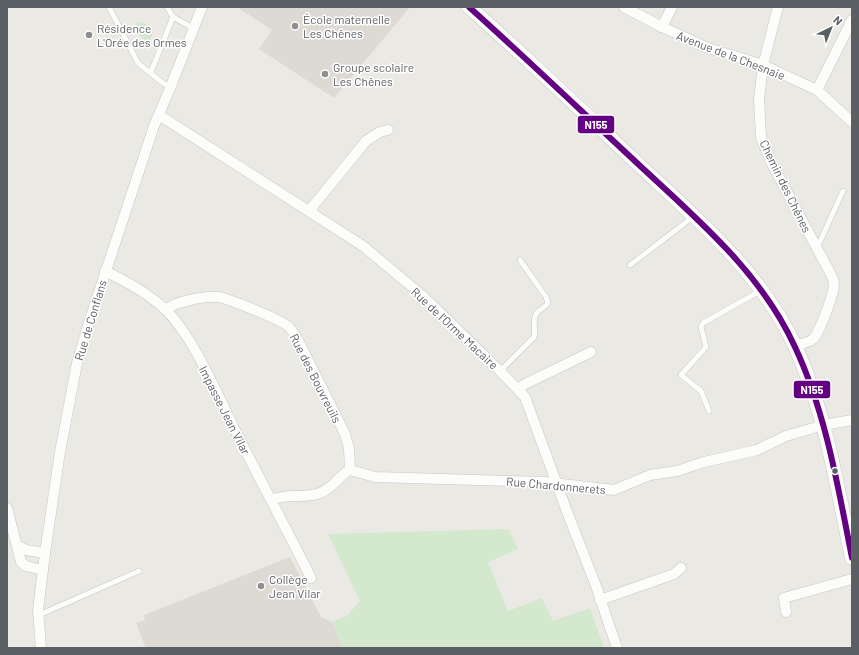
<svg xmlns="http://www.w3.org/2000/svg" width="859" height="655" viewBox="0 0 859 655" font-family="Barlow,sans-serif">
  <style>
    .education { fill: #ddd9d3 }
    .green { fill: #d3e8cd }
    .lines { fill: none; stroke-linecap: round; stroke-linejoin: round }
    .service-casing { stroke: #c7c7c7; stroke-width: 6 }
    .minor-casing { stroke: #c7c7c7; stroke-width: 11 }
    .secondary-casing { stroke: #c8c8c8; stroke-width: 15 }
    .service { stroke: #fcfcfb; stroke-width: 5 }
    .minor { stroke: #fcfcfb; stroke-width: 10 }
    .secondary { stroke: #fcfcfb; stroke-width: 14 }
    .bus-1-casing { stroke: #fff; stroke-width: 9 }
    .bus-1 { stroke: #640082; stroke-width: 6 }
    .poi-dot { fill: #8d8f90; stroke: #fff; stroke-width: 1.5 }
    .bus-dot { fill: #5a5f63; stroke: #fff; stroke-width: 1.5 }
    .labels { text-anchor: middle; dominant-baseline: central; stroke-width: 3; stroke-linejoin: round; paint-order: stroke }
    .poi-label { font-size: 12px; fill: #5a5f63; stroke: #fff; text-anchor: start }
    .street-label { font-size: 12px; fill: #5a5f63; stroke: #fff }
    .line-badge { stroke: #fff; stroke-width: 1.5 }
    .badge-label { font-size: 11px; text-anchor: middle; font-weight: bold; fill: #fff }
  </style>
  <rect width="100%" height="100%" fill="#ebe9e4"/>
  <g class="education">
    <polygon points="237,7 410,7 334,98 259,49 272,30"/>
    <polygon points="290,557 321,617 332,622 343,648 146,648 136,623 145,620 144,615"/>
  </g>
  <g class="green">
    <polygon points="139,22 148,25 152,34 149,41 145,41 134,29 136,23"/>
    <polygon points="508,529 518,549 488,562 508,611 542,598 553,621 590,608 604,648 343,648 332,622 348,615 360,601 328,534"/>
  </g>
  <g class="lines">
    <g class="service-casing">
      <g id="service">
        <polyline points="109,7 138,63 164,84 171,86"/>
        <polyline points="167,7 173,17 193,28"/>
        <polyline points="151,72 173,17"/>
        <polyline points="817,248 843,191"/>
        <polyline points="630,265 693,217"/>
        <path d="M 500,371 L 534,337 C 536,329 532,322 536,314 C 539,309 545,308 548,303 L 546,297 L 520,260"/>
        <polyline points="709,411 701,391 681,375 706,347 701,327 703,323 760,291"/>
        <polyline points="39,615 139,571"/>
      </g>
    </g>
    <g class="minor-casing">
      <g id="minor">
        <polyline points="624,7 662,27 708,48 763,65 817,90 852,122"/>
        <path d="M 778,7 L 763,65 L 759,99 L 761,137 L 772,164 L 827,267 C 830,273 834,278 834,285 C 834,293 819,334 813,339 C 808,343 801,344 795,345"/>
        <polyline points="662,27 672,7"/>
        <polyline points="817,90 852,20"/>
        <polyline points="159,115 363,246 424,297 500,371 525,397 566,509 596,586 617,648"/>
        <polyline points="309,211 366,141 380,132 388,130"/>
        <path d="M 105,271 C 127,282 148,293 166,310 C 194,338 216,392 234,428 C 259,478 286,528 311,578"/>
        <path d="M 166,310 C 175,301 206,296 219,297 C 229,299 282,320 289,327 C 293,331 295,336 298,340 L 345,434 L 349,448 L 350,470"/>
        <polyline points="518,389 525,384 591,352"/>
        <polyline points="350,470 375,477 545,482 614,490 650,475 677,471 704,462 757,450 786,436 824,425 852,420"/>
        <path d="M 271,500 C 287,493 304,499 320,493 C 334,488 340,474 350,470"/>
        <polyline points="7,508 21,562 26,566 43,570"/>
        <polyline points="17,545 26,550 45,553"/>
        <polyline points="600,600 674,574 681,568"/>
        <polyline points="786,612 784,598 852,579"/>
        <polyline points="41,648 38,610 45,553 60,452 77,363 91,316 154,126 171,86 202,7"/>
      </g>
    </g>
    <g class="secondary-casing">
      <path id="secondary" d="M 469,7 C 526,57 582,111 637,163 C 696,218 761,272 795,346 C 826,414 837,486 852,558"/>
    </g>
    <use href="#service" class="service"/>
    <use href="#minor" class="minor"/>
    <use href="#secondary" class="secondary"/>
    <g class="bus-1-casing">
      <path id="bus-1" d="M 469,7 C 526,58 581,111 637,163 C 696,218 761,272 795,347 C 826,413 838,487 852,558"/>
    </g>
    <use href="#bus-1" class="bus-1"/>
  </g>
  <g class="poi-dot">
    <circle cx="295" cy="26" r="4"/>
    <circle cx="89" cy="35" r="4"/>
    <circle cx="325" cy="74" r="4"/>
    <circle cx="261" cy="586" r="4"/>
  </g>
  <circle class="bus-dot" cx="835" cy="471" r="3.5"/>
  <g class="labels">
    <g class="poi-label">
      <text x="303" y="19">École maternelle<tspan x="303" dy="14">Les Chênes</tspan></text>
      <text x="97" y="28">Résidence<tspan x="97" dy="14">L'Orée des Ormes</tspan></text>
      <text x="333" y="67">Groupe scolaire<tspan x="333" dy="14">Les Chênes</tspan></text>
      <text x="269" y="579">Collège<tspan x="269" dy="14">Jean Vilar</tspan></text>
    </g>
    <g class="street-label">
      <text transform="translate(731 55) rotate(21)">Avenue de la Chesnaie</text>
      <text transform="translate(786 186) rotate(64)">Chemin des Chênes</text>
      <text transform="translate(90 320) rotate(-73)">Rue de Conflans</text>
      <text transform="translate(455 328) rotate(43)">Rue de l'Orme Macaire</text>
      <text transform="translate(316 378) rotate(63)">Rue des Bouvreuils</text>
      <text transform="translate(225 410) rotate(63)">Impasse Jean Vilar</text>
      <text transform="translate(556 485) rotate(5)">Rue Chardonnerets</text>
    </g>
  </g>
  <g class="line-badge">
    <rect x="577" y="115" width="38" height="19" rx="4" fill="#640082"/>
    <rect x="793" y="380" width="38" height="19" rx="4" fill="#640082"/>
  </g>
  <g class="badge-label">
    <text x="596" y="129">N155</text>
    <text x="812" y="394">N155</text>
  </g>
  <rect width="859" height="655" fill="none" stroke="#5a5f63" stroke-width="16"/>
  <g transform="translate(831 28) rotate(43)" stroke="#ffffff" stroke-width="3" paint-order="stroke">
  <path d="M0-3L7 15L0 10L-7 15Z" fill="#5a5f63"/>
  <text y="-6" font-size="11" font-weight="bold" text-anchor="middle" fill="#5a5f63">N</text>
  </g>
</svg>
